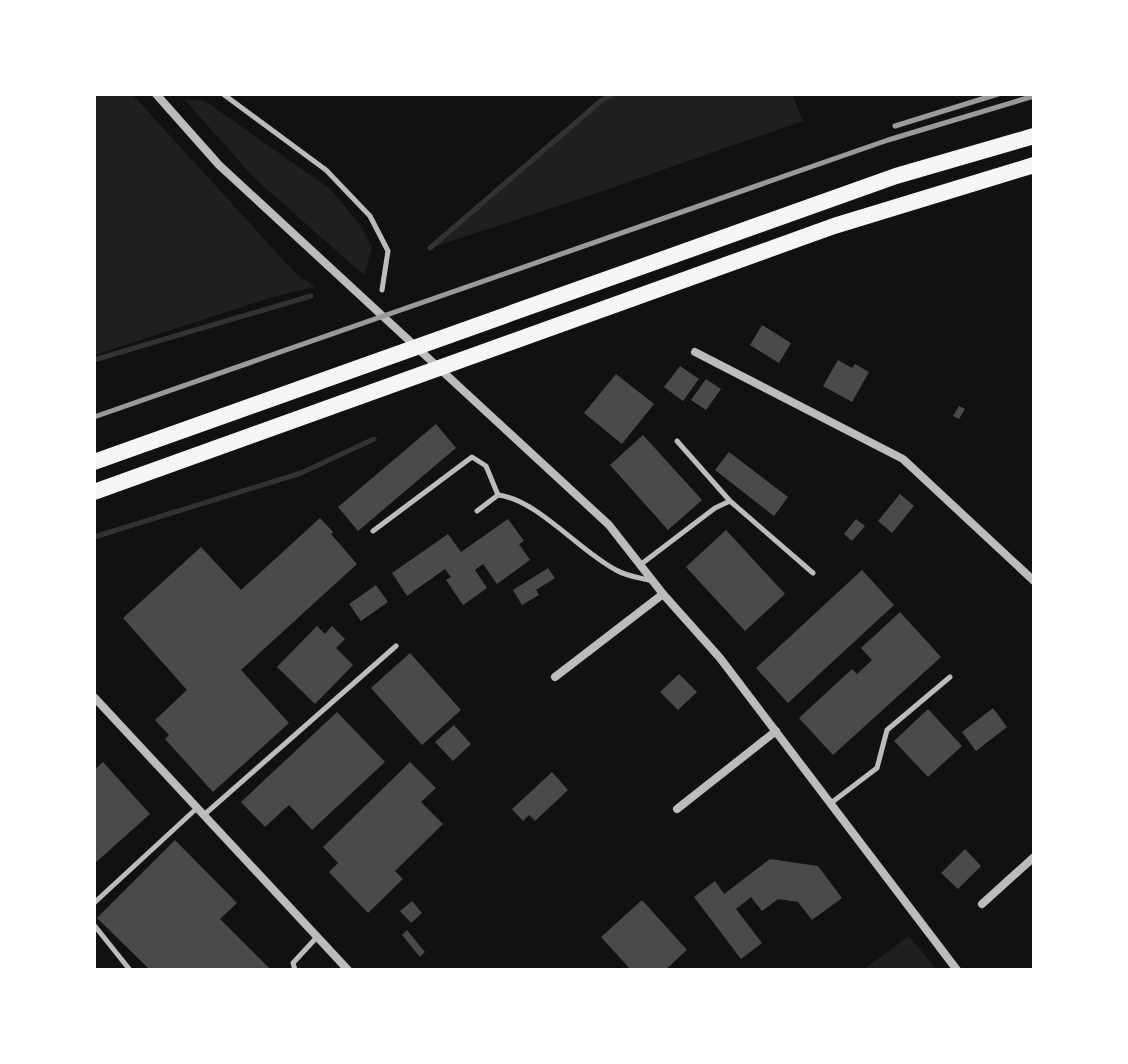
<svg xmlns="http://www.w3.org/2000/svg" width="1128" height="1064" viewBox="0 0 1128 1064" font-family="Georgia,serif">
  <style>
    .green { fill: #202020 }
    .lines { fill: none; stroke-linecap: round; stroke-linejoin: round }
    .stream { stroke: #333; stroke-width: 5 }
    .building { fill: #4a4a4a }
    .service { stroke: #bcbcbc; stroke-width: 5 }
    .minor { stroke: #bcbcbc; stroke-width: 8 }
    .trunk { stroke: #f5f5f5; stroke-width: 16 }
    .rail { stroke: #9a9a9a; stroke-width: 5 }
  </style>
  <rect width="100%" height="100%" fill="#111"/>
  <g class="green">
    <polygon points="94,94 132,94 296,274 316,287 276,296 94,355"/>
    <polygon points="613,94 792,94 803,121 588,196 430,248 602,100"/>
    <polygon points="184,99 205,101 330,189 359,223 372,247 364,275 255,179"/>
    <polygon points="909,936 937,970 863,970"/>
  </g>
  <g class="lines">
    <g class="stream">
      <polyline points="430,248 602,100 613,94"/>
      <polyline points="94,360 311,296"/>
      <polyline points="94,537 301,473 374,439"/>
    </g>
  </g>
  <g class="building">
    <polygon points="762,325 791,343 779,363 750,345"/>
    <polygon points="838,360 852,368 855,364 869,372 852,402 823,386"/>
    <polygon points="680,366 699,379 683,401 664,387"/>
    <polygon points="616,374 654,404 622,444 584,413"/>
    <polygon points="706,379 721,389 706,410 691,400"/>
    <polygon points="959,406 965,409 959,419 953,416"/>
    <polygon points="436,424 456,448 358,531 338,507"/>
    <polygon points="643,435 702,500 668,530 610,465"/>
    <polygon points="729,452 788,497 774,516 715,470"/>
    <polygon points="900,494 914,506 892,533 878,521"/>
    <polygon points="320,518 333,532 331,534 357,564 241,670 289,723 213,792 165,739 169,735 155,720 187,690 123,618 201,547 241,590"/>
    <polygon points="508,519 524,541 519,544 530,560 497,584 483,564 475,570 487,588 463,605 446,580 451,577 445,569 407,596 392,573 448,534 461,552"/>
    <polygon points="856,519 865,526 852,541 844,534"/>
    <polygon points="726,530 785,594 745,631 686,567"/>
    <polygon points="548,568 555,578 536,590 539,595 522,605 513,590"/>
    <polygon points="862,570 894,605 788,703 756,668"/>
    <polygon points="376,585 388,602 361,621 349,604"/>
    <polygon points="900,612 941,657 833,755 799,718 852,669 857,674 872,660 861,648"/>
    <polygon points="317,626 325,634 332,626 345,639 336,648 353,665 315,704 277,667"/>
    <polygon points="410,653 461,710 422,745 371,688"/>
    <polygon points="679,674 697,692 678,710 660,692"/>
    <polygon points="993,708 1007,727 976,751 962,732"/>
    <polygon points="928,709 962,746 928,777 894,741"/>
    <polygon points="337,712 385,762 312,830 289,805 265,827 241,802"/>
    <polygon points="454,725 471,744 453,761 435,742"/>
    <polygon points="103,762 150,814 94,864 94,770"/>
    <polygon points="410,762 436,788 421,802 443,824 395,871 403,879 368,913 329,872 338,863 323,847"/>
    <polygon points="552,772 568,790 535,821 529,815 523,821 512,809"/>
    <polygon points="175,840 237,903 220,919 271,970 150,970 97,918"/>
    <polygon points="965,849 981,866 958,889 941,873"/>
    <polygon points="770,859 818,866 842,898 812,920 798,902 778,899 762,911 751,897 736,909 762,943 741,959 694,897 715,881 724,894"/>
    <polygon points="642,900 687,950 665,970 631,970 601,937"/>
    <polygon points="412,901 422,913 411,923 400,911"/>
    <polygon points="407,930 425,952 420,957 402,935"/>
  </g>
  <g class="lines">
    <g class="service">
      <polyline points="223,94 326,170 370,216 388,251 382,290"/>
      <polyline points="677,441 730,501"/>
      <path d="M 477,511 L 498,495 C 538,500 579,551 616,570 C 626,576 641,578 652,581"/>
      <polyline points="373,531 472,457 486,466 498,495"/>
      <polyline points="640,565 715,508 730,501 813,573"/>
      <polyline points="831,803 877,768 887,730 950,677"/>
      <polyline points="205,814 396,646"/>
      <polyline points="94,903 197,808"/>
      <polyline points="94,925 130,970"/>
      <polyline points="295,970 293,963 317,937"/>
    </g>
    <g class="minor">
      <polyline points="156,94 219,165 609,525 663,594 720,658 957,970"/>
      <polyline points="695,352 903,459 1034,581"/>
      <polyline points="555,677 663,594"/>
      <polyline points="94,697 348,970"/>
      <polyline points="677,809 776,731"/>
      <polyline points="982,904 1034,857"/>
    </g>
    <g class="trunk">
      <polyline points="94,462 896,176 1034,136"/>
      <polyline points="94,492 834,226 1034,165"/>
    </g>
    <g class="rail">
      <polyline points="895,126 998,94"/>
      <polyline points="94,417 888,140 1034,96"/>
    </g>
  </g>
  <rect width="1128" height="1064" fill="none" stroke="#ffffff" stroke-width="192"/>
</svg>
